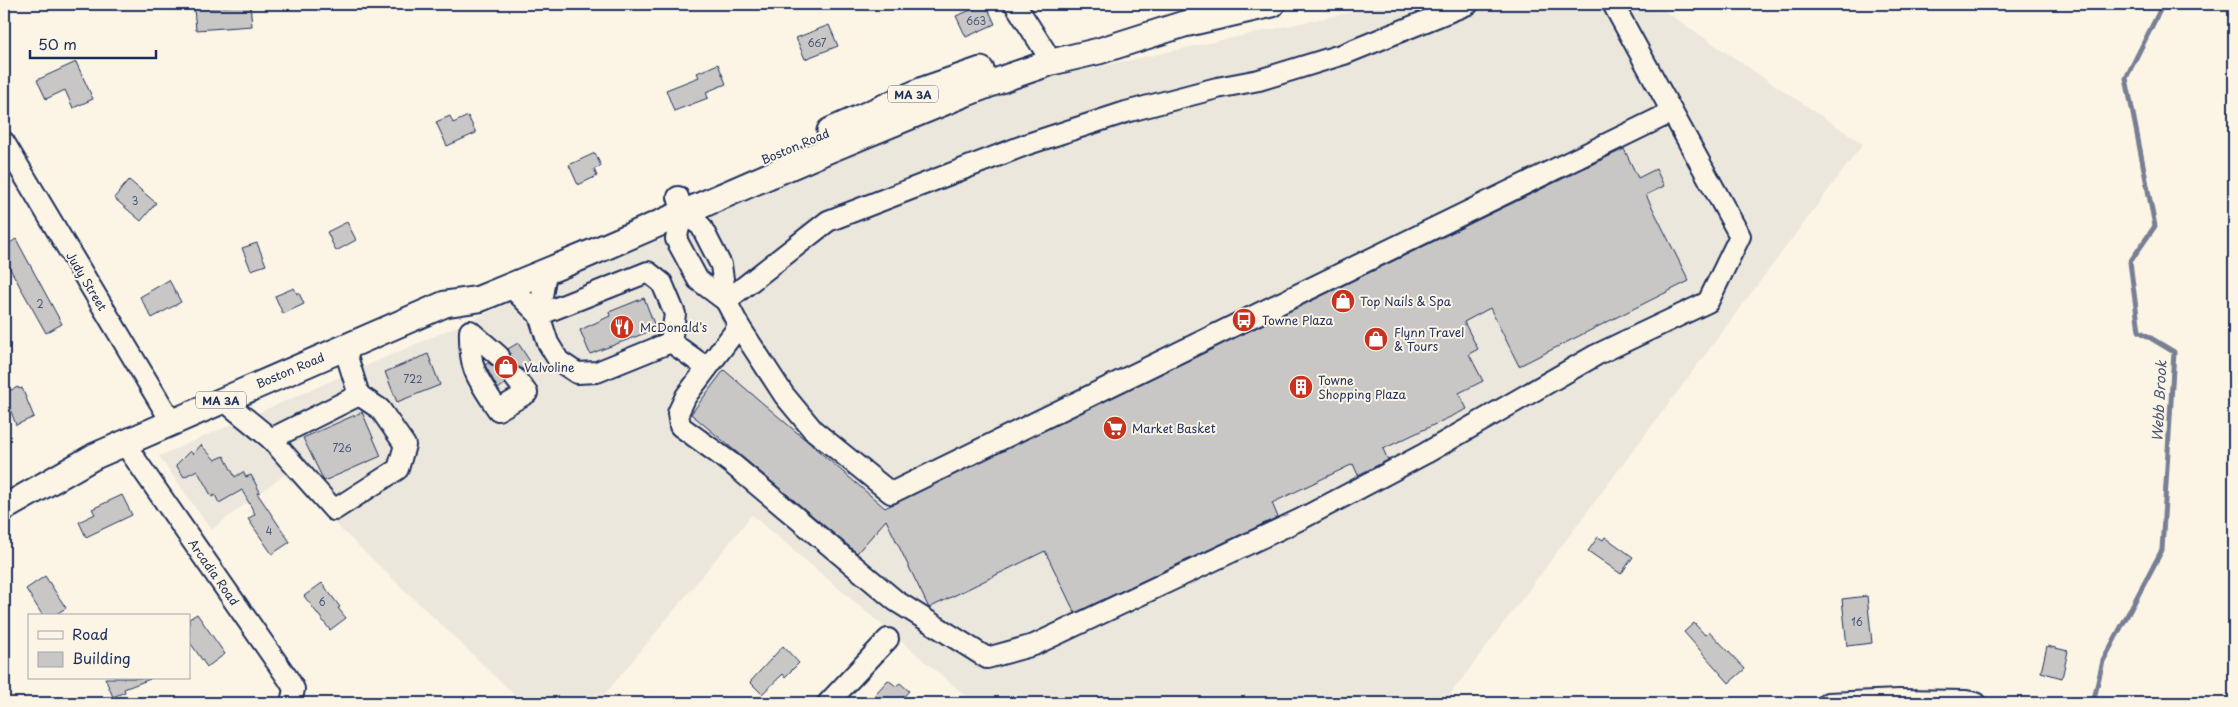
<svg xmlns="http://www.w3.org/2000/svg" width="2238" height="707" viewBox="0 0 2238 707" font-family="'Playpen Sans',sans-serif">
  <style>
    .built { fill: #ece7dc }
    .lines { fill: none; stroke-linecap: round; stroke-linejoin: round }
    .stream { stroke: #767f94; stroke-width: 5 }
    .building { fill: #c8c7c6; stroke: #1b2f5e }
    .minor-tunnel { stroke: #cfcdca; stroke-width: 20; stroke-dasharray: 20 10; stroke-linecap: butt }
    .minor-casing { stroke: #1b2f5e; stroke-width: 24 }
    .major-casing { stroke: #1b2f5e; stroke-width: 29 }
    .minor { stroke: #fcf5e5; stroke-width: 20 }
    .major { stroke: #fcf5e5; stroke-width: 25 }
    .labels { text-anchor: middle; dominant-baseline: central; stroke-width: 4; stroke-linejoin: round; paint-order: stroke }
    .number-label { font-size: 10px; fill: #465578 }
    .shield { fill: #fcf5e5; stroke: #5e6a86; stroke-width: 1 }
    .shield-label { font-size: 11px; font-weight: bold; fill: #1b2f5e }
    .street-label { font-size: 12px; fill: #1b2f5e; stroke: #fcf5e5 }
    .poi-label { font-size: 12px; fill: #1b2f5e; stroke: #fcf5e5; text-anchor: start }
    .water-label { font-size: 14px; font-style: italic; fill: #485779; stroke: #fcf5e5 }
  </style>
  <rect width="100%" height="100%" fill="#fcf5e5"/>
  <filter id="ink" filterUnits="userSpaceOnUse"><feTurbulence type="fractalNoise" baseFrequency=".02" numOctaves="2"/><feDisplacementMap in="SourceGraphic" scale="10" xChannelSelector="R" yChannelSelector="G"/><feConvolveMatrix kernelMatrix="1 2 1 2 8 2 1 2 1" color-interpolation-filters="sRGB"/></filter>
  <g filter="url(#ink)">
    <polygon class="built" points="1374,4 1654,4 1863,144 1444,703 974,703 752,515 598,703 523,703 284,475 211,530 159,456 933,119 1038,80 1357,11"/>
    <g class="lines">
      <polyline class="stream" points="2093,703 2103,661 2162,550 2174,352 2139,331 2130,262 2155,226 2126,78 2163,4"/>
    </g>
    <g class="building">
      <polygon points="250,4 252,26 196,30 194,9"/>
      <polygon points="986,4 995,24 966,37 956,16"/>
      <polygon points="829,25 838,46 805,59 796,38"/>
      <polygon points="76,62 93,99 73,108 65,90 46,99 37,80"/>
      <polygon points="718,64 726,84 706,92 708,98 674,111 666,90 699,77 697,73"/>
      <polygon points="450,116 453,123 468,116 476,133 447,146 436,122"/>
      <polygon points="1624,149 1638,178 1656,169 1664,186 1646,195 1689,281 1519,366 1490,308 1464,322 1478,349 1469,354 1483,381 1459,393 1467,409 1383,449 1388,460 1358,475 1353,464 1272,503 1278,517 1075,613 1045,551 929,608 886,520 857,553 691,414 724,370 885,508"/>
      <polygon points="595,153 601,166 594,169 597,176 578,185 569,165"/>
      <polygon points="129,180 156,203 141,221 114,198"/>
      <polygon points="347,222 356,240 336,251 327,232"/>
      <polygon points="16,239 62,324 46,333 4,258 4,247"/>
      <polygon points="257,243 266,265 251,270 242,248"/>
      <polygon points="169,280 181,302 152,318 140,297"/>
      <polygon points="294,288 297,294 299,293 304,304 283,314 275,296"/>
      <polygon points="644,298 656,329 590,354 580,330 610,316 609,312"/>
      <polygon points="518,343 533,366 525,371 519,367 508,368 504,374 505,384 498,389 485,365 488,363 496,368 503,367 511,359 508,349"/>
      <polygon points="428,354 440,385 397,402 385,372"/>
      <polygon points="18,387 19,389 22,388 34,417 16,425 4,393"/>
      <polygon points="362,412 381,456 324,481 303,438"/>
      <polygon points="201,445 215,460 224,456 235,477 243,472 246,477 251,475 260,492 257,493 290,542 272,554 248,519 255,514 242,490 219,503 215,495 212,497 197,470 184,477 176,465 190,451 193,454"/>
      <polygon points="122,495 132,515 86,537 79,522 95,514 92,509"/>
      <polygon points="1598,537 1603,540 1605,537 1633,557 1621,574 1588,551"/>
      <polygon points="45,576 66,608 53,616 43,616 26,589"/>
      <polygon points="322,583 340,607 338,608 346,618 330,630 304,596"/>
      <polygon points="1867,596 1872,643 1847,646 1842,599"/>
      <polygon points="197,614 225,654 207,667 189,641 189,619"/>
      <polygon points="1694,623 1705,635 1709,631 1745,669 1729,683 1684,632"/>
      <polygon points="783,646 799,663 785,677 783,674 762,694 750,682"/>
      <polygon points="2047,646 2068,651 2062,678 2041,672"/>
      <polygon points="105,678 150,678 150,679 124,689 125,692 113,697"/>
      <polygon points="888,680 896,686 900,683 909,691 898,703 867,703"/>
    </g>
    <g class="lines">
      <polyline class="minor-tunnel" points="499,356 515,378"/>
      <g class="minor-casing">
        <g id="minor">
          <polyline points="1015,4 1045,51"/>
          <polyline points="4,142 171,421"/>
          <polyline points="678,197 683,213 676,239 698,280 726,301"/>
          <polyline points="683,213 701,226 721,265 726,301 739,326 784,395 813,430 891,493 1672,112"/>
          <polygon points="648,272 662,283 675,314 671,342 597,372 577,373 559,361 548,343 539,315"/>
          <polyline points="510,286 539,315 546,272"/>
          <polyline points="726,301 828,221 1028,144 1126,112 1217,88 1259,80 1344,54 1468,4"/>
          <polyline points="739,326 686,396 678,413 680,426 731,463 896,601 987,658 1034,645 1301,519 1426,453 1596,355 1708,302 1740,236 1613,4"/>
          <polyline points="671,342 707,368"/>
          <path d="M 499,356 L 470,331 C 469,370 477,378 498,410 L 527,393 L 515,378"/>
          <polyline points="222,399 271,439 334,510 398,469 405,445 380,409 359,395 344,347"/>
          <polyline points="271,439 359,395"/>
          <polyline points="124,443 289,680 294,689 291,703"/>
          <polyline points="828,703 888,639"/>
          <polyline points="1828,703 1899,700 1966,701 1976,703"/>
        </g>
      </g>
      <g class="major-casing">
        <g id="major">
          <polyline points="830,131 923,90 981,70"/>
          <polyline points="4,508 95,456 445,304 479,299 584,256 826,151 964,94 1011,76 1052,62 1099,51 1184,24 1272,4"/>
        </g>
      </g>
      <use href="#minor" class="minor"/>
      <use href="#major" class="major"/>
    </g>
  </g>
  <defs>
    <g id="shop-disc" transform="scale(1.25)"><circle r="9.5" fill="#c8321e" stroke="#fcf5e5"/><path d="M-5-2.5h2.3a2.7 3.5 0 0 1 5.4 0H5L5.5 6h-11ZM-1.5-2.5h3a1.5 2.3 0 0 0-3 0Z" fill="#fff"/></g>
    <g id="bus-disc" transform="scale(1.25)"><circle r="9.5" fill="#c8321e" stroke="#fcf5e5"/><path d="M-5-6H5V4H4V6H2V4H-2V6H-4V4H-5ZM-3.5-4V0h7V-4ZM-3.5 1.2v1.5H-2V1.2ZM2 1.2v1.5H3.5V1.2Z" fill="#fff"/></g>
    <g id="restaurant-disc" transform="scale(1.25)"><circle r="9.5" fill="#c8321e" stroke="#fcf5e5"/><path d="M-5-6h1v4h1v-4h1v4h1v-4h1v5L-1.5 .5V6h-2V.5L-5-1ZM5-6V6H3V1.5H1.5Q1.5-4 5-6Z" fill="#fff"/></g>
    <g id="building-disc" transform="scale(1.25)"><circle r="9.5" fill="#c8321e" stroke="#fcf5e5"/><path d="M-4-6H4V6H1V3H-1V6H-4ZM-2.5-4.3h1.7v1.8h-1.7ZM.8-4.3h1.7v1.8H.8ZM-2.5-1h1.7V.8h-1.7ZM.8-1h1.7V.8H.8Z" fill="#fff"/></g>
    <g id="supermarket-disc" transform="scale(1.25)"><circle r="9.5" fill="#c8321e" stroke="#fcf5e5"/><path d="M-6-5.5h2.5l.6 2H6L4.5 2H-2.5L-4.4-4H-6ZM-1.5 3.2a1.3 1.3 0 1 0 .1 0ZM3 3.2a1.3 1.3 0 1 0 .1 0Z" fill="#fff"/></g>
  </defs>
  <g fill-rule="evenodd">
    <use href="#shop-disc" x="1343" y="301"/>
    <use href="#bus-disc" x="1244" y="320"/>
    <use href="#restaurant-disc" x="622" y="327"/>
    <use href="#shop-disc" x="1376" y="339"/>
    <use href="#shop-disc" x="506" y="367"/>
    <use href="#building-disc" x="1301" y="387"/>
    <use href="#supermarket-disc" x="1115" y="428"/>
  </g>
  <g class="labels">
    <g class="number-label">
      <text x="976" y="20">663</text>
      <text x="817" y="42">667</text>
      <text x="135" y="200">3</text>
      <text x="40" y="303">2</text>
      <text x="413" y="378">722</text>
      <text x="342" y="447">726</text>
      <text x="269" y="530">4</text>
      <text x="322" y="601">6</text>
      <text x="1857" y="621">16</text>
    </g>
    <g class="shield">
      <rect x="888" y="85.5" width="50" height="17" rx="4"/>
      <rect x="196" y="391.5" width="50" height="17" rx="4"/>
    </g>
    <g class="shield-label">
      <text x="913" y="94">MA 3A</text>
      <text x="221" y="400">MA 3A</text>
    </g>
    <g class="street-label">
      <text transform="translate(795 146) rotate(-23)">Boston Road</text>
      <text transform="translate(87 281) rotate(59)">Judy Street</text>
      <text transform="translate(290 370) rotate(-23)">Boston Road</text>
      <text transform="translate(214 572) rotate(55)">Arcadia Road</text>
    </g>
    <g class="poi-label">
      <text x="1360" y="301">Top Nails &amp; Spa</text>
      <text x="1262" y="320">Towne Plaza</text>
      <text x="640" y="327">McDonald's</text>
      <text x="1394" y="332">Flynn Travel<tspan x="1394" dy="14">&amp; Tours</tspan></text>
      <text x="524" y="367">Valvoline</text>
      <text x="1318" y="380">Towne<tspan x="1318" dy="14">Shopping Plaza</tspan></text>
      <text x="1132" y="428">Market Basket</text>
    </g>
    <g class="water-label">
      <text transform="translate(2159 401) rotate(-87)">Webb Brook</text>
    </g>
  </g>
  <rect width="2238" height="707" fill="none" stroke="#fcf5e5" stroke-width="20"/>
  <rect x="10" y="10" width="2218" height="687" fill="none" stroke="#1b2f5e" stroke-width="2" filter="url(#ink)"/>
  <rect x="28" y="614" width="162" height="65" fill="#fcf5e5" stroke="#a2a6af"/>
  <rect x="38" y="631" width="25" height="8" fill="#fcf5e5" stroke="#a2a6af"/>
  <text x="72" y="640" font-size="15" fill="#1b2f5e">Road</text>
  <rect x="38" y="652" width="25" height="15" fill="#c8c7c6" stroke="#a2a6af"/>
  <text x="72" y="664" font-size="15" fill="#1b2f5e">Building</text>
  <path d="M30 50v8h126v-8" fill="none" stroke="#1b2f5e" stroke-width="2.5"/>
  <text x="38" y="50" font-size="15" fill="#1b2f5e" stroke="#fcf5e5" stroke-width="4" paint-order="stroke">50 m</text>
</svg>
